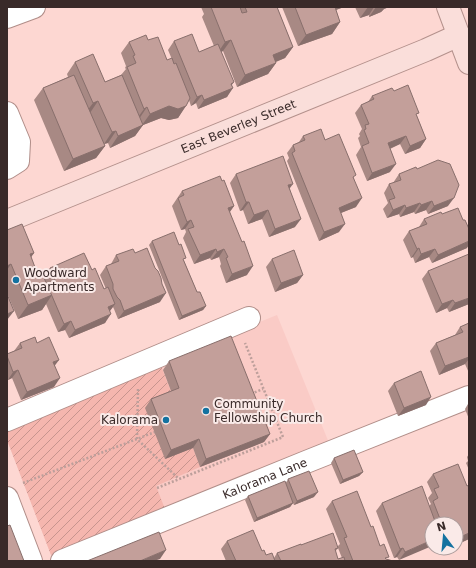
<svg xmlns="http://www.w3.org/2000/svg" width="476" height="568" viewBox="0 0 476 568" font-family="'DejaVu Sans',sans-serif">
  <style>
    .built { fill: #facbc6 }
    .garden { fill: url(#garden-furrows) }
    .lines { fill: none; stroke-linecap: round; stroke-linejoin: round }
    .minor-casing { stroke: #b18e89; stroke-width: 24 }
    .major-casing { stroke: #b4918c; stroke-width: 24 }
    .path { stroke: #bd9f9b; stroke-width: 2.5; stroke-dasharray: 2 2; stroke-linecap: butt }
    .minor { stroke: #fff; stroke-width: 22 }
    .major { stroke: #fadeda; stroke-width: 22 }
    .wall { fill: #a88984; fill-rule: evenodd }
    .shaded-wall { fill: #886f6c }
    .building { fill: #c39f9a; stroke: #886f6c }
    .poi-dot { fill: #1372a0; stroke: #faeae8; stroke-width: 1.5 }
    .labels { text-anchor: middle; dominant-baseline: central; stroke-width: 4; stroke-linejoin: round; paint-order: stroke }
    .street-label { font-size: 12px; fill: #392a29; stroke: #faeae8 }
    .poi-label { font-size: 12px; fill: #392a29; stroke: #faeae8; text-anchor: start }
  </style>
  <defs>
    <pattern id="garden-furrows" width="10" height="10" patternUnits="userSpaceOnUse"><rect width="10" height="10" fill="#f5b6ae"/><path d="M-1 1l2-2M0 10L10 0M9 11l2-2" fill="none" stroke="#c7948e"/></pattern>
  </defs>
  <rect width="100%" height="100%" fill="#fdd7d2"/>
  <polygon class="built" points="277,315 329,443 51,555 7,440 7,425"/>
  <polygon class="garden" points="160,363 173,397 165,458 193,448 200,467 156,486 165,509 51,555 7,440 7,425"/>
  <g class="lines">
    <g class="minor-casing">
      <g id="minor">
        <polyline points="7,17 34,7"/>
        <polyline points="7,113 19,142 18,161 7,168"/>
        <polyline points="7,420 249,318"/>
        <polyline points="7,498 31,561"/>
        <path id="s1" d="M 62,561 L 306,462 L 469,397"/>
      </g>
    </g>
    <g class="major-casing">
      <g id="major">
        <polyline points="448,7 469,63"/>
        <path id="s2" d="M 7,221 L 426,50 L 459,35"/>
      </g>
    </g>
    <g class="path">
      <polyline points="138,389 137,439 179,479"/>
      <polyline points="251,394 263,389"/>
      <polyline points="23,483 155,432"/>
      <polyline points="157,488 283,437 245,343"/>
    </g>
    <use href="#minor" class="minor"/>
    <use href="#major" class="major"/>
  </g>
  <g class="wall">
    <polygon points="201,7 277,7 293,47 285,58 276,62 276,63 268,74 237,87 223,51 221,52 232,85 227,97 198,109 196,103 191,106 189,100 178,118 169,120 161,118 143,125 135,136 110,148 108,143 104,144 105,146 96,158 64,171 34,100 43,88 68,77 67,74 75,62 105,82 121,75 126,69 125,68 126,66 121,53 129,42 148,40 167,60 174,64 168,50 174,41 199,52 214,46 202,17 204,14"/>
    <polygon points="282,7 344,7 336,10 340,22 332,34 298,46"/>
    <polygon points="355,7 389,7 384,9 381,12 369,17 369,15 360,18"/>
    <polygon points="394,91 417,116 426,139 420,148 405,154 400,144 390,149 390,172 367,181 356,155 361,147 358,138 360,136 359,134 362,129 355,113 361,105 368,102 372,96"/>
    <polygon points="303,136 325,140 354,178 356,207 341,213 339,232 319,241 287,161 289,158 287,153 293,145 299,142"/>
    <polygon points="417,169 448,206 428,214 426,210 415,214 414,212 400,217 399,214 387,218 383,209 388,203 384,193 389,184 393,183 399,174"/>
    <polygon points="236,174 290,189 295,227 269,237 262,219 248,224 243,210 240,211 230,183"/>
    <polygon points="182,191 234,206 230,212 247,275 226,283 220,266 221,264 219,257 211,260 210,258 194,264 183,238 186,232 185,229 181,230 172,206"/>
    <polygon points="442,214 467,248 432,263 429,257 415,263 413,257 411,258 403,240 409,231 419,227 424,219"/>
    <polygon points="7,230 34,253 31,257 39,278 44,276 50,268 92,270 104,289 106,289 100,275 106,266 111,264 116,255 135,253 160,302 118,319 114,309 113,307 110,311 105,323 69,338 65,330 58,332 46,304 42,310 18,319 7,293"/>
    <polygon points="152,241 184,261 197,292 206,306 203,310 179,320 149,245"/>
    <polygon points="272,259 303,275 297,283 275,292 266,267"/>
    <polygon points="428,271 469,304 449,312 447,308 436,313 422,279"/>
    <polygon points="469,323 469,373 465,364 439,375 430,351 436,343 455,335 460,327"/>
    <polygon points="20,343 37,343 55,366 54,387 21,400 12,378 8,380 7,379 7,354 14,351"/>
    <polygon points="169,361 270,434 264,442 200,467 193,448 165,459 145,408 151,399 171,391 163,370"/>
    <polygon points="394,383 426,405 398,416 388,391"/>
    <polygon points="468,404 469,404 469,419 465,409"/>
    <polygon points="469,454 469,470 466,463 468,461 467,457"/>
    <polygon points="334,458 363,472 359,476 340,484 331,463"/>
    <polygon points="433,474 467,486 469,485 469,539 456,545 456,524 432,524 399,560 397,557 394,558 376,511 382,503 429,506 431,504 428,498 432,493 427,482"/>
    <polygon points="288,479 314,497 294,505 293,503 290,507 254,522 245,500 248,496 286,483"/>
    <path d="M 332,501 L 371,527 L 386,560 L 393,561 L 226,561 L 221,549 L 227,541 L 262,551 L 266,555 L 274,558 L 277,553 L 301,545 L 338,546 L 340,544 L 326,509 ZM 338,548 L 342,558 L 338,559 L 335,552 Z"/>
  </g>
  <g class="shaded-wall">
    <polygon points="334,7 344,7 330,12"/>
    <polygon points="368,7 374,7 369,15 360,18"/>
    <polygon points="376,7 389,7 384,9 381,12 369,17"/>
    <polygon points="340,22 332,34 298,46 306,35"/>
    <polygon points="231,40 223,51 217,54 225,42"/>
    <polygon points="293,47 285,58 265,66 273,55"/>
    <polygon points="276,63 268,74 237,87 245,75"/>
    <polygon points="234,82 228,90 233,88 227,97 198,109 204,100"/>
    <polygon points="202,95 196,103 191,106 197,97"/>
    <polygon points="98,101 90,113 84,115 93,103"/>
    <polygon points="169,106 186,106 178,118 169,120 161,118 143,125 135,136 110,148 118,136 142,125 150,114"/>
    <polygon points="147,107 139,119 136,120 144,109"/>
    <polygon points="116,131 108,143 104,144 112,132"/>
    <polygon points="406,136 400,144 382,152 388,143"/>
    <polygon points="426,139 420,148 405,154 410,146"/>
    <polygon points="105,146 96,158 64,171 73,159"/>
    <polygon points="396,164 390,172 367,181 372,173"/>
    <polygon points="293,184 287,192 288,185"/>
    <polygon points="362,198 356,207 333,216 339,208"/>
    <polygon points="454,198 448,206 428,214 434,206"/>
    <polygon points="432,201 426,210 415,214 421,205"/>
    <polygon points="246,202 249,202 243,210 240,211"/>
    <polygon points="420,203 414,212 400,217 406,208"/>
    <polygon points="405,205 399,214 387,218 393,210"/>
    <polygon points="234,206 228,214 228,208"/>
    <polygon points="268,210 262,219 248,224 254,215"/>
    <polygon points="301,219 295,227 269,237 275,229"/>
    <polygon points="191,220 185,229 181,230 187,222"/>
    <polygon points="345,224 339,232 319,241 324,232"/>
    <polygon points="469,241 469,245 467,248 432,263 438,255"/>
    <polygon points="419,248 413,257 411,258 417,249"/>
    <polygon points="216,249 210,258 194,264 200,255"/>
    <polygon points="224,249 219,257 211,260 217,252"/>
    <polygon points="435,249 429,257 415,263 421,254"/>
    <polygon points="34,253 24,267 30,254"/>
    <polygon points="11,264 7,270 7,266"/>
    <polygon points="253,266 247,275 226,283 232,274"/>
    <polygon points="303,275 297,283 275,292 281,283"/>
    <polygon points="166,293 160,302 118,319 124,311"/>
    <polygon points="52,295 42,310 18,319 28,305"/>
    <polygon points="469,298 469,304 449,312 455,303"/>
    <polygon points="453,300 447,308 436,313 442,304"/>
    <polygon points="115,304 109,312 108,307"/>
    <polygon points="206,306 203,310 179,320 182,316"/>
    <polygon points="14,311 7,320 7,314"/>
    <polygon points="111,314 105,323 69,338 75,330"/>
    <polygon points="71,321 65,330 58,332 64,324"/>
    <polygon points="469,357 469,359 465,364 439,375 445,366"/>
    <polygon points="59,360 53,368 53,362"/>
    <polygon points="18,370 12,378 8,380 13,372"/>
    <polygon points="60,378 54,387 21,400 27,392"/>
    <polygon points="431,397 426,405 398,416 404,408"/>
    <polygon points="270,434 264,442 200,467 206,459"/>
    <polygon points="199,439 193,448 165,459 171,450"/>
    <polygon points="363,472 359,476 340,484 343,480"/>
    <polygon points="318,492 314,497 294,505 297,501"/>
    <polygon points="293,503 290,507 254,522 257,518"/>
    <polygon points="469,533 469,539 456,545 456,539"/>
    <polygon points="432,540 432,546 399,560 405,552"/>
    <polygon points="403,548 397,557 394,558 400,549"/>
    <polygon points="166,550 160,559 154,561 140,561"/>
  </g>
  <g class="building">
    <polygon points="211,7 240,7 242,13 247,12 245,7 277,7 293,47 273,55 276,63 245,75 231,40 225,42"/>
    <polygon points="295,7 335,7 340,22 306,35"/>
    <polygon points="192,34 199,52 218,44 234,82 231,84 233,88 204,100 202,95 197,97 174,41"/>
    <polygon points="146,35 148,40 158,37 167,60 172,58 174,64 176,63 190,98 186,106 178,109 169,106 150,114 147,107 144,109 127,67 136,63 133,56 135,55 129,42"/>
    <polygon points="93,54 105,82 122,75 143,125 118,136 116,131 112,132 98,101 93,103 75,62"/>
    <polygon points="74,75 105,146 73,159 43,88"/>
    <polygon points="408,85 419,113 416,114 426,139 410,146 406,136 388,143 396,164 372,173 362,146 369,143 364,130 366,129 365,125 369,124 361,105 374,99 372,96 392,88 394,91"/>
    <polygon points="321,129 325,140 339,134 356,175 353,177 362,198 339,208 345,224 324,232 292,153 295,151 293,145 305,140 303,136"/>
    <polygon points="283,156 293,184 288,185 301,219 275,229 268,210 254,215 249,202 246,202 236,174"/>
    <polygon points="438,160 450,164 459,185 454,198 434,206 432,201 421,205 420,203 406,208 405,205 393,210 389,200 395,198 389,184 401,180 399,174 416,167 417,169"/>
    <polygon points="220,176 222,181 224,180 234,206 228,208 242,242 244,241 253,266 232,274 226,258 228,257 224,249 217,252 216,249 200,255 188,229 194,227 191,220 187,222 178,198 184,195 182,191"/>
    <polygon points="458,208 463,220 465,220 469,229 469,241 438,255 435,249 421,254 419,248 417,249 409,231 427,224 424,219 441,212 442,214"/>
    <polygon points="22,224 34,253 30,254 39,278 43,276 52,295 28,305 11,264 7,266 7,230"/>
    <polygon points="174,232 179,245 181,244 186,258 183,259 197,292 200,292 206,306 182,316 152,241"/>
    <polygon points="147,248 155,268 158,271 161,278 162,284 166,293 124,311 120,300 117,297 113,289 113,284 106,266 119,261 116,255 133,249 135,253"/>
    <polygon points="294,250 303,275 281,283 272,259"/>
    <polygon points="84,253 92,270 95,268 104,289 108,287 115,304 108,307 111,314 75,330 71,321 64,324 49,289 57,285 50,268"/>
    <polygon points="469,254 469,298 455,303 453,300 442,304 428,271"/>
    <polygon points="7,294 14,311 7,314"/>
    <polygon points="469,323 469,357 445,366 436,343 463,332 460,327"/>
    <polygon points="231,336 270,434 206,459 199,439 171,450 151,399 179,388 169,361"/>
    <polygon points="35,337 37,343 49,337 59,360 53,362 60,378 27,392 18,370 13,372 7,356 7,354 22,348 20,343"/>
    <polygon points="421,371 431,397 404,408 394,383"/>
    <polygon points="354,450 363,472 343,480 334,458"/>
    <polygon points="458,464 467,486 469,485 469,533 456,539 456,524 442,524 433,501 438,498 434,489 439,487 433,474"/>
    <polygon points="309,471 318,492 297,501 288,479"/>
    <polygon points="285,481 293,503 257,518 248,496"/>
    <polygon points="422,486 436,524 432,524 432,540 405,552 403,548 400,549 382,503"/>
    <polygon points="357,491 371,527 373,526 380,546 384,544 389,557 385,558 386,559 393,561 353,561 344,538 347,537 332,501"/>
    <polygon points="10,525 24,561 7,561 7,526"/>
    <polygon points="253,530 262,551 264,550 266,555 272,553 275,561 236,561 227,541"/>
    <polygon points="159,532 166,550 140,561 87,561"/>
    <polygon points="333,533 338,548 335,549 338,559 344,557 345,561 281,561 277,553 301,544 301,545"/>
  </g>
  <g class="poi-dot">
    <circle cx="16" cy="280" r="4"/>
    <circle cx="206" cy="411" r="4"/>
    <circle cx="166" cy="420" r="4"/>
  </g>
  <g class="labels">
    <g class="street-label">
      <text stroke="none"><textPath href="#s2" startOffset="250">East Beverley Street</textPath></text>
      <text stroke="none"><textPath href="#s1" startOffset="219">Kalorama Lane</textPath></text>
    </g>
    <g class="poi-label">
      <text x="24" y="273">Woodward<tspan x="24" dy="14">Apartments</tspan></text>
      <text x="214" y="404">Community<tspan x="214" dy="14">Fellowship Church</tspan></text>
      <text x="158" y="420" text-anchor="end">Kalorama</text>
    </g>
  </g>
  <rect width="476" height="568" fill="none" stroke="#392a29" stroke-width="16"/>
  <g transform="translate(444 536) rotate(344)"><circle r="19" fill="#faeae8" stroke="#ad9d9c"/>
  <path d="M0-3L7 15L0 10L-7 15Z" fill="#1372a0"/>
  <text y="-6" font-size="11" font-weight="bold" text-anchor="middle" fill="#392a29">N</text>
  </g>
</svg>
